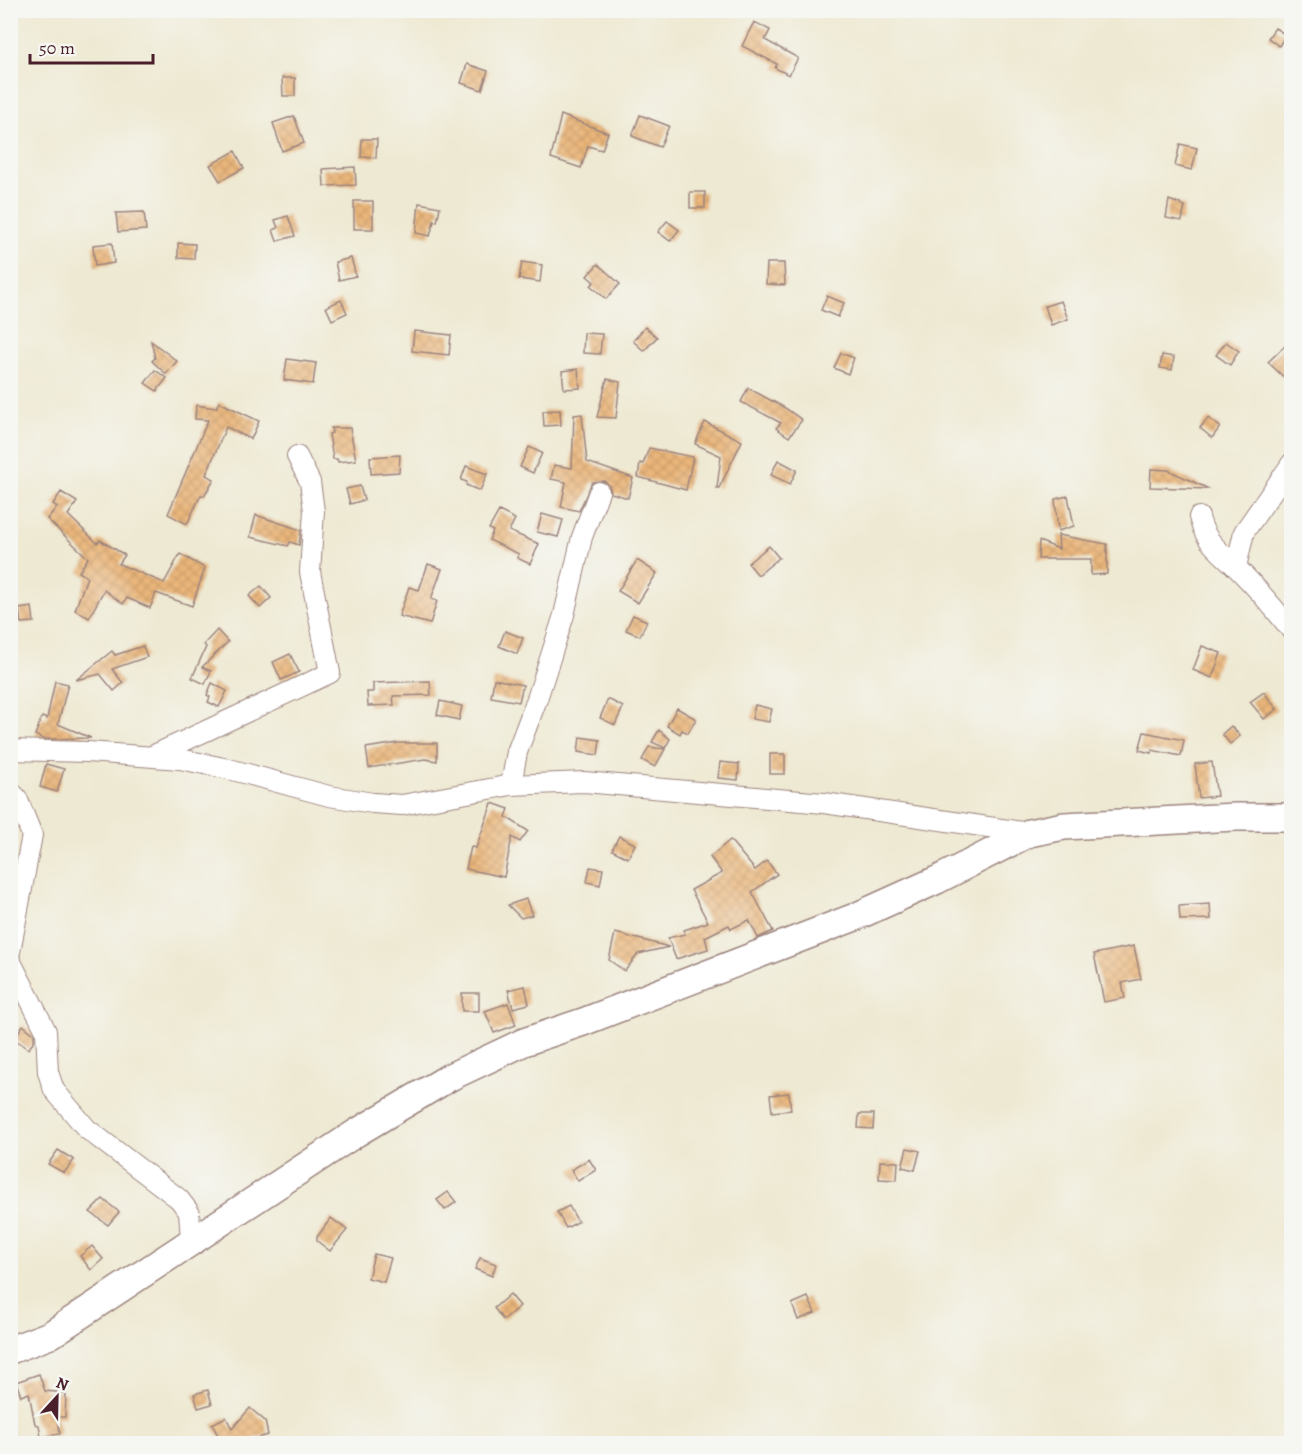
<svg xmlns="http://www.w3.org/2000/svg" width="1302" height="1454" viewBox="0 0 1302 1454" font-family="Alegreya,serif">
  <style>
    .building { fill: url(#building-cross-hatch) }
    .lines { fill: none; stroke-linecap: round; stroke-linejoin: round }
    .street-casing { stroke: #9c847e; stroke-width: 22 }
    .secondary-casing { stroke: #9c847e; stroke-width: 30 }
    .street { stroke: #fff; stroke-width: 20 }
    .secondary { stroke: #fff; stroke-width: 27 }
  </style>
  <defs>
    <pattern id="building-cross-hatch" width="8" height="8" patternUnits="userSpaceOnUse" patternTransform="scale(1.5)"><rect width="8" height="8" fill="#eab67a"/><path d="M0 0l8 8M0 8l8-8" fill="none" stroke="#ca9c6a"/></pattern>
  </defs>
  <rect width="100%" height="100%" fill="#f6f6f2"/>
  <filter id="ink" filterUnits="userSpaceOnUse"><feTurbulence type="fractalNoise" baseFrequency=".0167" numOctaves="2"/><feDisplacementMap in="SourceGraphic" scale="12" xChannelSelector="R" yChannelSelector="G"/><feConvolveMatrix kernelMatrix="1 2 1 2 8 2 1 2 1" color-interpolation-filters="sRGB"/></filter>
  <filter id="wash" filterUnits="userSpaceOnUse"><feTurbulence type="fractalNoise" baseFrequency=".008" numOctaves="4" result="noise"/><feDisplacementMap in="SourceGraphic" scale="24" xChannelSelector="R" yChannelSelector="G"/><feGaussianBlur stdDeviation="1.35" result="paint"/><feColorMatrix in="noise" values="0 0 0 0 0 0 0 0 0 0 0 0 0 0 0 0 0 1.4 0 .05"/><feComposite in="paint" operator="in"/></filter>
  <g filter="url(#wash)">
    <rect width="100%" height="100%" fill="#eee9d2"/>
    <g id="blocks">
      <g class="building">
        <polygon points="754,22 770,30 765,40 798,58 789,75 775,68 777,64 742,46"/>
        <polygon points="1275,28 1286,35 1279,46 1268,38"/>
        <polygon points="467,64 488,71 482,90 461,83"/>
        <polygon points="282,78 295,78 295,96 283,96"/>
        <polygon points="561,115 608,133 602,150 588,146 581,168 551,158"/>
        <polygon points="640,115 669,126 660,147 632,136"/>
        <polygon points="294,116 304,143 282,151 273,123"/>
        <polygon points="362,139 377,139 376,158 361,157"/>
        <polygon points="1180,144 1197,148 1192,170 1175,166"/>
        <polygon points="235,151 244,168 220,181 210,165"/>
        <polygon points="355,167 356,185 324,186 323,169"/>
        <rect x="690" y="192" width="15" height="16"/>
        <polygon points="1169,200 1185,206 1182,221 1166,218"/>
        <rect x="354" y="201" width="19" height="28"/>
        <polygon points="419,203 440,207 437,222 434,221 430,236 416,233"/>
        <polygon points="144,212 146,230 118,232 116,213"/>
        <polygon points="288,216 295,236 277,241 273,230 278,228 275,220"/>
        <polygon points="667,221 679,230 670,241 658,232"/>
        <polygon points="112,243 114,263 95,266 93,245"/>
        <polygon points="178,243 195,244 194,259 178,258"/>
        <polygon points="351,258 356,276 339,280 335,262"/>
        <polygon points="522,262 542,265 540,282 519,279"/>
        <polygon points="767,263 784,263 785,285 766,284"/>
        <polygon points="598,264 620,284 606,299 591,286 594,282 587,276"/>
        <polygon points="827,296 844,303 838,317 821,310"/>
        <polygon points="341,300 347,313 332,320 326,307"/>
        <polygon points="1061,301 1068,319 1051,325 1045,306"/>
        <polygon points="645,327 657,337 644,351 633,341"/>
        <polygon points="414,331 451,335 449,355 412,351"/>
        <polygon points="584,333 602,334 600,354 583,353"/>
        <polygon points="1292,339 1292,385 1268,362"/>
        <polygon points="151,341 177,361 166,374 152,361 155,358"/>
        <polygon points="1226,342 1239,351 1230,365 1216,355"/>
        <polygon points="841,353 854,358 848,374 834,368"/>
        <polygon points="1162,355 1174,357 1172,370 1160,368"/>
        <polygon points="287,359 316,363 313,384 284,380"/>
        <polygon points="578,369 580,388 564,389 562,371"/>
        <polygon points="155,370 167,378 157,391 145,383"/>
        <polygon points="607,379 620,382 616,418 597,417"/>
        <polygon points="748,388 785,408 802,420 789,437 776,428 781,423 741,402"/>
        <polygon points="219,402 259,421 251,439 226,427 206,475 214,479 204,496 201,495 187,524 168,514 208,420 195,419 196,405 216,408"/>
        <polygon points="560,410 561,425 544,426 543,411"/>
        <polygon points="582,414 587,462 633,478 628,498 611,493 609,485 604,481 592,482 579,511 561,507 566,482 551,479 554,465 572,468 574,415"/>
        <polygon points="1208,418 1220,427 1212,438 1200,428"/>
        <polygon points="705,422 742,441 719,488 717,488 721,456 695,444"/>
        <polygon points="331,428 350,428 356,460 338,462 337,459 333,459 329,434 332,433"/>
        <polygon points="529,447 542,453 533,473 520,467"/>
        <polygon points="649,448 693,457 686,490 638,477 640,463 643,464"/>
        <polygon points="400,455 399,472 371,474 370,457"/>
        <polygon points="778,460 797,470 790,484 771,475"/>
        <polygon points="466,466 487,474 480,491 466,485 467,482 461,480"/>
        <polygon points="1151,469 1168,470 1209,489 1150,487"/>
        <polygon points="360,486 364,500 350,504 346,489"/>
        <polygon points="61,492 77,502 68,515 97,543 100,540 125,555 119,564 164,583 180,554 205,568 192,606 156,593 150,608 127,598 123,604 104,590 89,618 75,610 87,577 79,572 88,558 47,519 57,507 53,504"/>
        <polygon points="1068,496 1074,526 1058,531 1055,499"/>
        <polygon points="499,511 515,519 509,531 539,544 530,564 517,558 519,554 489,540 493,531 489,529"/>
        <polygon points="542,514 563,520 558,537 537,532"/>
        <polygon points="256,515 301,530 299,545 290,542 288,546 250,537"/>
        <polygon points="1058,535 1107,544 1107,574 1091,575 1091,559 1038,559 1039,541 1059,549"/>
        <polygon points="769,546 779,558 758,575 748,563"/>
        <polygon points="637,560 657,573 638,603 618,591"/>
        <polygon points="428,564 442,569 431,599 437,601 430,624 399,616 409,587 419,590"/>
        <polygon points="261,586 271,598 260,608 249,596"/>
        <polygon points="32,607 34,622 21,623 19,609"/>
        <polygon points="633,615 647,621 640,636 626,630"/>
        <polygon points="217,630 228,642 202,667 211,671 205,684 192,678 206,647 204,644"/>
        <polygon points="505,631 523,638 517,654 499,646"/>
        <polygon points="143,646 147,657 112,669 123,683 114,691 100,674 76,680 112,651 115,655"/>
        <polygon points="1202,646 1221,653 1212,678 1193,670"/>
        <polygon points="290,654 299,672 281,680 273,662"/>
        <polygon points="494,679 523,685 519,702 491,697"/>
        <polygon points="55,681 68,684 58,724 91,738 43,739 35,735 42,717 47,719"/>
        <polygon points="430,681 431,695 393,696 394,705 368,706 367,692 373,692 373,683"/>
        <polygon points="212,683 227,691 219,707 208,702 210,697 207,695"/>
        <polygon points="1264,692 1277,709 1264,719 1250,702"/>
        <polygon points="608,699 623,707 615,725 600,718"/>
        <polygon points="440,701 462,706 459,720 437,715"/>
        <polygon points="755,705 772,709 769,722 752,719"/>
        <polygon points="677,708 696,719 688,733 682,730 680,734 667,726"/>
        <polygon points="1231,726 1240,736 1230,744 1222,734"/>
        <polygon points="659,730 670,739 665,748 652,742"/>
        <polygon points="1144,732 1184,740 1181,756 1152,750 1151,753 1139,750"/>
        <polygon points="580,737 600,740 598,755 578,752"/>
        <polygon points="398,743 437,743 437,761 425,759 369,768 366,748"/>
        <polygon points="649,747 665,749 655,767 642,760"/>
        <rect x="770" y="754" width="15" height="20"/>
        <polygon points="720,762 739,764 738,780 718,778"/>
        <polygon points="1212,762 1217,796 1199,798 1195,764"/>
        <polygon points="46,764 64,769 57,792 40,787"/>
        <polygon points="492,803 509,809 506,817 528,831 520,842 512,837 504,877 466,869 471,847 476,848"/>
        <polygon points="619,836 635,844 628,858 612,850"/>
        <polygon points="730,840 755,870 767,861 777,874 752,892 773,931 758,938 749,920 731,929 729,925 705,937 708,949 676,959 668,938 685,934 684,930 708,922 691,890 722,873 710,857"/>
        <polygon points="590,867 603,869 600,885 587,882"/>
        <polygon points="526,899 532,915 521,918 508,905"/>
        <polygon points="1210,904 1211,919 1180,920 1179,906"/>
        <polygon points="615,933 669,947 638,954 625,971 609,960"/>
        <polygon points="1134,946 1141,979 1122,983 1125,998 1104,1002 1094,954"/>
        <polygon points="525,986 529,1004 513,1008 508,990"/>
        <rect x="462" y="993" width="17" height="18"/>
        <polygon points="508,1003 516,1025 494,1033 485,1011"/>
        <polygon points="23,1025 34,1034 34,1040 29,1049 14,1039"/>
        <polygon points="789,1093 791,1110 772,1112 770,1095"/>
        <polygon points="859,1114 874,1114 873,1129 858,1128"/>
        <polygon points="907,1148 920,1151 915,1170 902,1167"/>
        <polygon points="58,1150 74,1160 64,1173 48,1164"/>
        <polygon points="589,1159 596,1170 578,1181 571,1170"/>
        <polygon points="880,1161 898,1162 897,1180 879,1179"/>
        <polygon points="448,1192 456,1202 445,1210 437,1200"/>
        <polygon points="103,1199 119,1212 108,1225 90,1212"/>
        <polygon points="569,1206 578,1222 566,1228 557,1212"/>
        <polygon points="331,1218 347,1230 330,1251 317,1241 317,1237"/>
        <polygon points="92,1246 103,1259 91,1270 80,1256"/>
        <polygon points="374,1254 391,1258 384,1282 368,1278"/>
        <polygon points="480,1258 496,1264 492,1276 475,1269"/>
        <polygon points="510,1294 520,1306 503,1320 494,1308"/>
        <polygon points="808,1297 815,1313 798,1320 792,1304"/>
        <polygon points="39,1374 45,1391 66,1393 65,1417 57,1417 60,1434 41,1437 39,1425 35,1424 29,1393 21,1396 16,1382"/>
        <polygon points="208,1390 212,1404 198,1408 194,1394"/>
        <polygon points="250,1408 265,1421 268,1435 240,1443 219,1443 221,1441 212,1424 226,1417 232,1429"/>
      </g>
    </g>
  </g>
  <g filter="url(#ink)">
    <use href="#blocks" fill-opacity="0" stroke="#9c847e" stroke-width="1.5"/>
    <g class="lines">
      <g class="street-casing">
        <g id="street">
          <path d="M 1199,517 C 1205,542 1219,550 1237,568 C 1256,587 1275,609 1292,631"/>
          <polyline points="1236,567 1244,532 1292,463"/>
          <polyline points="10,750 88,752 180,759 229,769 329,796 373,803 402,805 511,785 584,782 824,803 1029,833"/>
          <polyline points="152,756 330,673 310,572 314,511 310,482 297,456"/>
          <polyline points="511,785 517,752 537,699 564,615 582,537 599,492"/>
          <polyline points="10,791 17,798 32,835 10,952"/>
          <polyline points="10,960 46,1031 48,1072 54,1090 87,1129 179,1199 189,1212 191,1240"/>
        </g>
      </g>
      <g class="secondary-casing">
        <polyline id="secondary" points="10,1350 50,1335 356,1133 450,1077 524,1042 583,1022 855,917 937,880 1029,833 1064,826 1235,817 1292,817"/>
      </g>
      <use href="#street" class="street"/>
      <use href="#secondary" class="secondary"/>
    </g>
  </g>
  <rect width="1302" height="1454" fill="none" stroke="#f6f6f2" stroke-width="36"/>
  <g transform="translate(57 1397) rotate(22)" stroke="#f6f6f2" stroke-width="4.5" paint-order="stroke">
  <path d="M0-4.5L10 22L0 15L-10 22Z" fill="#4a1f2b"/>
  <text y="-9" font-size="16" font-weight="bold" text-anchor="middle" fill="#4a1f2b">N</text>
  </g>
  <path d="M30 54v9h123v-9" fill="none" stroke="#4a1f2b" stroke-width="3"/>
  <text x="39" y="54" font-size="18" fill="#4a1f2b" stroke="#f6f6f2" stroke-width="4.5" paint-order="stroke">50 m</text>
</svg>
